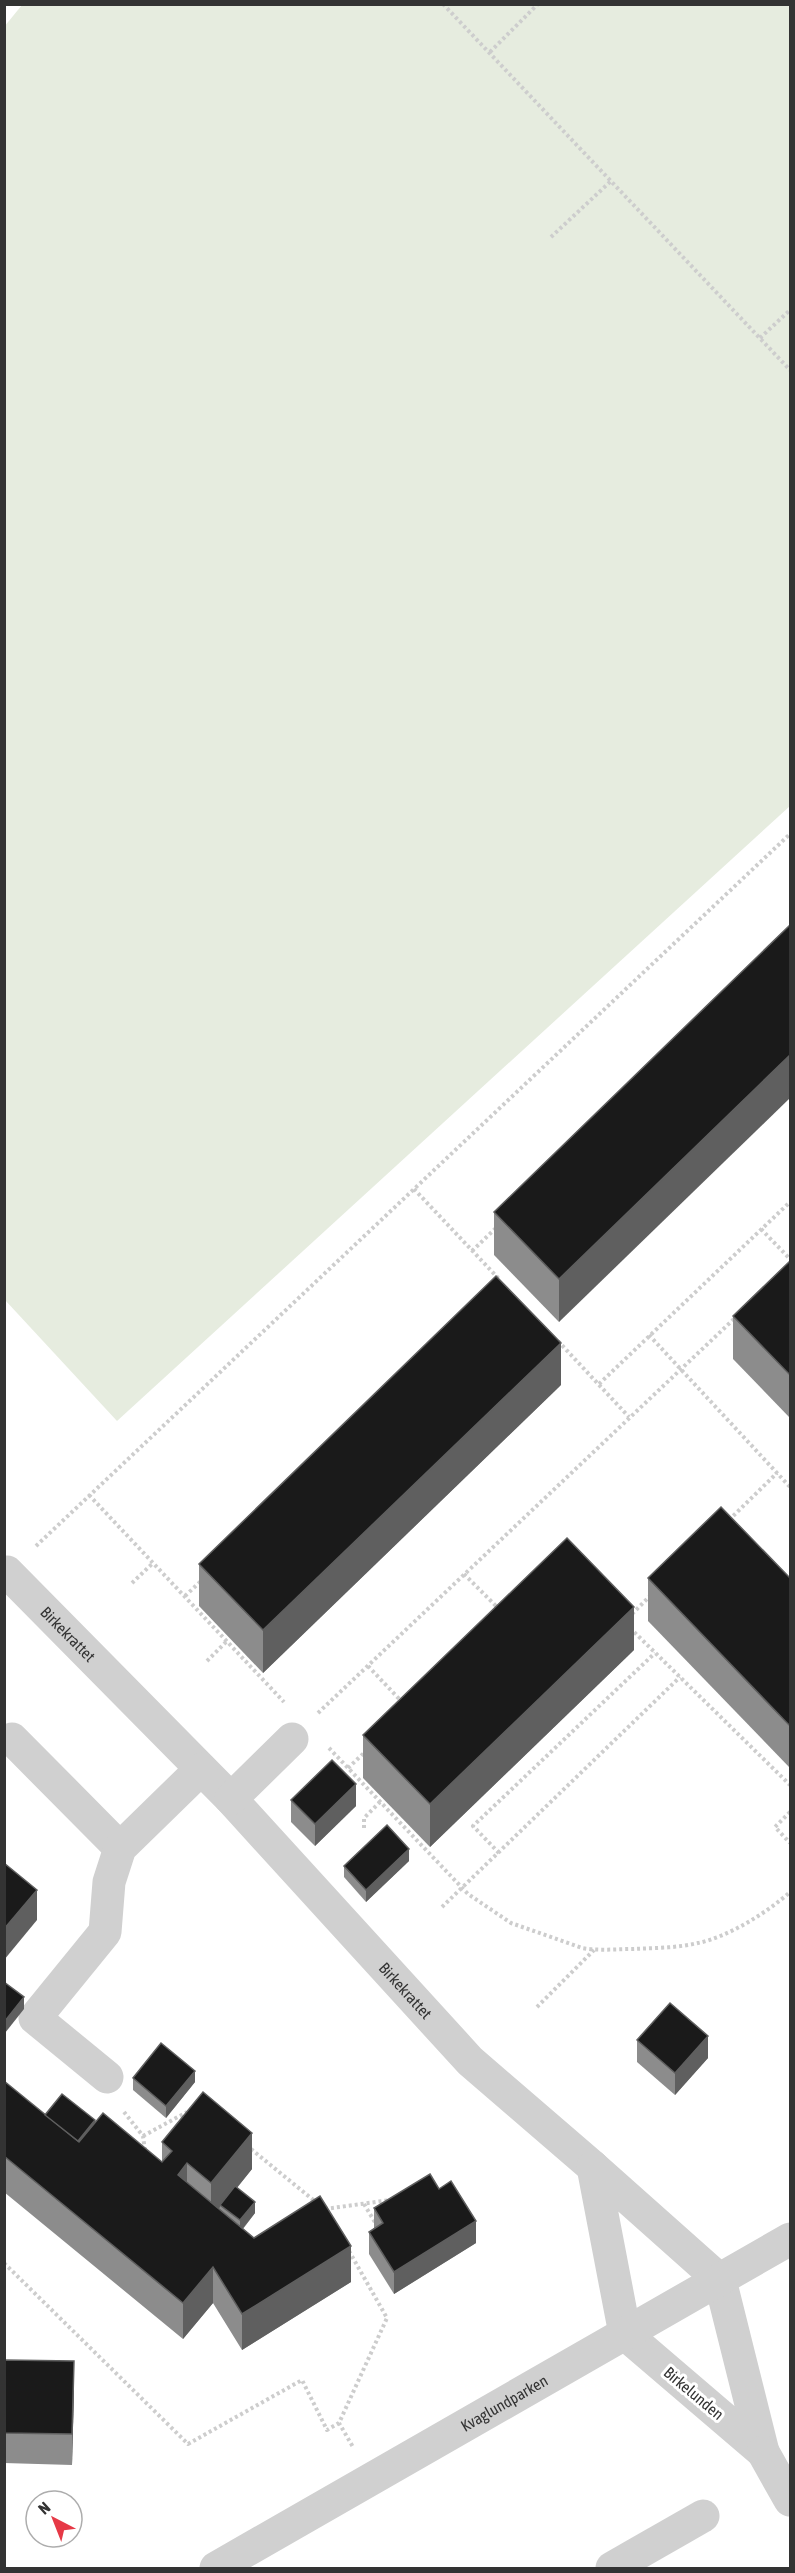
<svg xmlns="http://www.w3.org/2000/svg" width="795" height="2573" viewBox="0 0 795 2573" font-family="'Asap Condensed',sans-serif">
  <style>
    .green { fill: #e6ecdf }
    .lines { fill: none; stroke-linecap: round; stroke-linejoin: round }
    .path { stroke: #cdcdcd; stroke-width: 4; stroke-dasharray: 3 3; stroke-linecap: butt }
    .minor { stroke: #d0d0d0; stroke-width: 33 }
    .wall { fill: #8c8c8c }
    .shaded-wall { fill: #5f5f5f }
    .building { fill: #1a1a1a; stroke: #5f5f5f; stroke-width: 1.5 }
    .labels { text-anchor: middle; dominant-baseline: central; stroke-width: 6; stroke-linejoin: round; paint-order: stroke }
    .street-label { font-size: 16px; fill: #333; stroke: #fff }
  </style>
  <rect width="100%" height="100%" fill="#fff"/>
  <polygon class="green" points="22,5 790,5 790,806 117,1421 5,1300 4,27"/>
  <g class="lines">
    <g class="path">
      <polyline points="443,4 790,370"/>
      <polyline points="490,52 538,4"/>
      <polyline points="551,237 611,181"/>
      <polyline points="760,338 790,310"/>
      <polyline points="414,1189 499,1279"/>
      <polyline points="761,1229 790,1259"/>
      <polyline points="472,1251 497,1227"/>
      <polyline points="649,1335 790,1487"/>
      <polyline points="558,1341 629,1417"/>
      <polyline points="599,1384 790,1202"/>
      <polyline points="89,1495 284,1702"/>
      <polyline points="729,1520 777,1473"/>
      <polyline points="36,1546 790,834"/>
      <polyline points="464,1574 499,1609"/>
      <polyline points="132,1583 153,1563"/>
      <polyline points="185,1596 201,1581"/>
      <polyline points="632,1614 650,1596"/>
      <polyline points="630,1628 790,1785"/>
      <polyline points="207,1661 227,1641"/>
      <polyline points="368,1666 403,1703"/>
      <polyline points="318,1713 735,1318"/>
      <path d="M 329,1748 L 468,1894 L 511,1923 L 582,1948 C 599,1951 616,1949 633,1949 C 654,1948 677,1948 698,1943 C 728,1937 768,1912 790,1892"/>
      <polyline points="348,1768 365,1752"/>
      <polyline points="790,1812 775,1827 790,1843"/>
      <polyline points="364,1828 364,1818 380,1802"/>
      <polyline points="499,1853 473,1826 655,1653"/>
      <polyline points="442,1907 680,1677"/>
      <polyline points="537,2007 594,1950"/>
      <polyline points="124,2112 143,2136 145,2151"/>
      <polyline points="143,2136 187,2112"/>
      <polyline points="251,2149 317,2203"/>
      <polyline points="364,2204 376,2224"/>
      <polyline points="325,2209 390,2200"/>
      <polyline points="349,2251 387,2318 339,2423 353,2447"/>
      <polyline points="4,2263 188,2444 302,2380 327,2430 339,2423"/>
    </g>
    <g class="minor">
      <path id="s1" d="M 7,1572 L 231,1799 L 470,2061 L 593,2167"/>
      <polyline points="12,1739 120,1848"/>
      <polyline points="231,1799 292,1739"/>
      <polyline points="107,2077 35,2018 105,1932 109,1882 120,1848 201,1769"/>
      <polygon points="593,2167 720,2280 763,2452 625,2334"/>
      <polyline points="763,2452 790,2500"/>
      <path id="s2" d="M 216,2568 L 790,2239"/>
      <polyline points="612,2568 703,2516"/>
    </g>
  </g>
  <g class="wall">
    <polygon points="790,925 559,1322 494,1255 494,1212"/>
    <polygon points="790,1261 790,1418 733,1359 733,1316"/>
    <polygon points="561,1385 263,1673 199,1606 199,1564"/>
    <polygon points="648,1578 790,1578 790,1768 648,1621"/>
    <polygon points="634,1650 430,1847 363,1778 363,1735"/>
    <polygon points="291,1800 356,1806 315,1846 291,1822"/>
    <polygon points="409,1861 366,1902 344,1877 344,1866"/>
    <polygon points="637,2040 708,2058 675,2095 637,2062"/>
    <polygon points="133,2078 195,2082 166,2118 133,2090"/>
    <polygon points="4,2081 45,2115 95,2123 162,2162 162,2142 252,2169 237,2188 255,2213 243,2229 254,2238 351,2282 242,2350 213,2303 183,2339 4,2192"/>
    <polygon points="374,2208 476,2243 394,2294 369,2254 369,2232 374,2228"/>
    <polygon points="4,2360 74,2391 72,2465 4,2463"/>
  </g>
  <g class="shaded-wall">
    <polygon points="790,1055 790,1098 559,1322 559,1279"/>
    <polygon points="561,1343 561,1385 263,1673 263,1630"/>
    <polygon points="634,1607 634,1650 430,1847 430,1804"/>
    <polygon points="356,1784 356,1806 315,1846 315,1824"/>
    <polygon points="409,1849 409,1861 366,1902 366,1890"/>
    <polygon points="37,1890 37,1920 4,1960 4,1929"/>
    <polygon points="24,1997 24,2009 5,2033 5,2021"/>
    <polygon points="708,2036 708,2058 675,2095 675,2073"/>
    <polygon points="195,2071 195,2082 166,2118 166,2106"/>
    <polygon points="95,2120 95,2132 73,2148"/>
    <polygon points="252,2133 252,2169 222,2206 220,2205 220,2207 211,2219 211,2183"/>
    <polygon points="187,2163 187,2200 178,2175"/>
    <polygon points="255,2202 255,2213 240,2232 240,2220"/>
    <polygon points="476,2221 476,2243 394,2294 394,2272"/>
    <polygon points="351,2246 351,2282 242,2350 242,2314"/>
    <polygon points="213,2267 213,2303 183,2339 183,2303"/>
    <polygon points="74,2361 74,2391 72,2465 72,2434"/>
  </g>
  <g class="building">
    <polygon points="790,925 790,1055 559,1279 494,1212"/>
    <polygon points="790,1261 790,1375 733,1316"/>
    <polygon points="496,1276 561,1343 263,1630 199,1564"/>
    <polygon points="721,1507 790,1578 790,1726 648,1578"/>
    <polygon points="567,1538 634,1607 430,1804 363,1735"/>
    <polygon points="332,1760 356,1784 315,1824 291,1800"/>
    <polygon points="387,1825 409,1849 366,1890 344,1866"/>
    <polygon points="4,1863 37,1890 4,1929"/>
    <polygon points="4,1982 24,1997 5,2021 4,2021"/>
    <polygon points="670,2003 708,2036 675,2073 637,2040"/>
    <polygon points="161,2043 195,2071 166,2106 133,2078"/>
    <polygon points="4,2081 79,2142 103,2113 162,2162 172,2151 162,2142 203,2092 252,2133 211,2183 187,2163 178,2175 254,2238 320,2196 351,2246 242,2314 213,2267 183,2303 4,2156"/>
    <polygon points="62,2094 95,2120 78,2141 45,2115"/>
    <polygon points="430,2174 439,2189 451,2181 476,2221 394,2272 369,2232 383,2223 374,2208"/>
    <polygon points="235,2186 255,2202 240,2220 220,2205"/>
    <polygon points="4,2360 74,2361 72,2434 4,2433"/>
  </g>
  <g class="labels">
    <g class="street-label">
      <text stroke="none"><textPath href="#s1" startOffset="87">Birkekrattet</textPath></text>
      <text stroke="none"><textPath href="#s1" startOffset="578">Birkekrattet</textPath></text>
      <text transform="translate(694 2393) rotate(40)">Birkelunden</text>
      <text stroke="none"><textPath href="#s2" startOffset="332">Kvaglundparken</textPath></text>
    </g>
  </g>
  <rect width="795" height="2573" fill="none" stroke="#333333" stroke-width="12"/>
  <g transform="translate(54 2519) rotate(318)"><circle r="28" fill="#ffffff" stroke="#adadad" stroke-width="1.5"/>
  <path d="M0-4.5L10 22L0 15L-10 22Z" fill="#e63946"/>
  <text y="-9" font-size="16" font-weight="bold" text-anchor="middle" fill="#333333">N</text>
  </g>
</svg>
